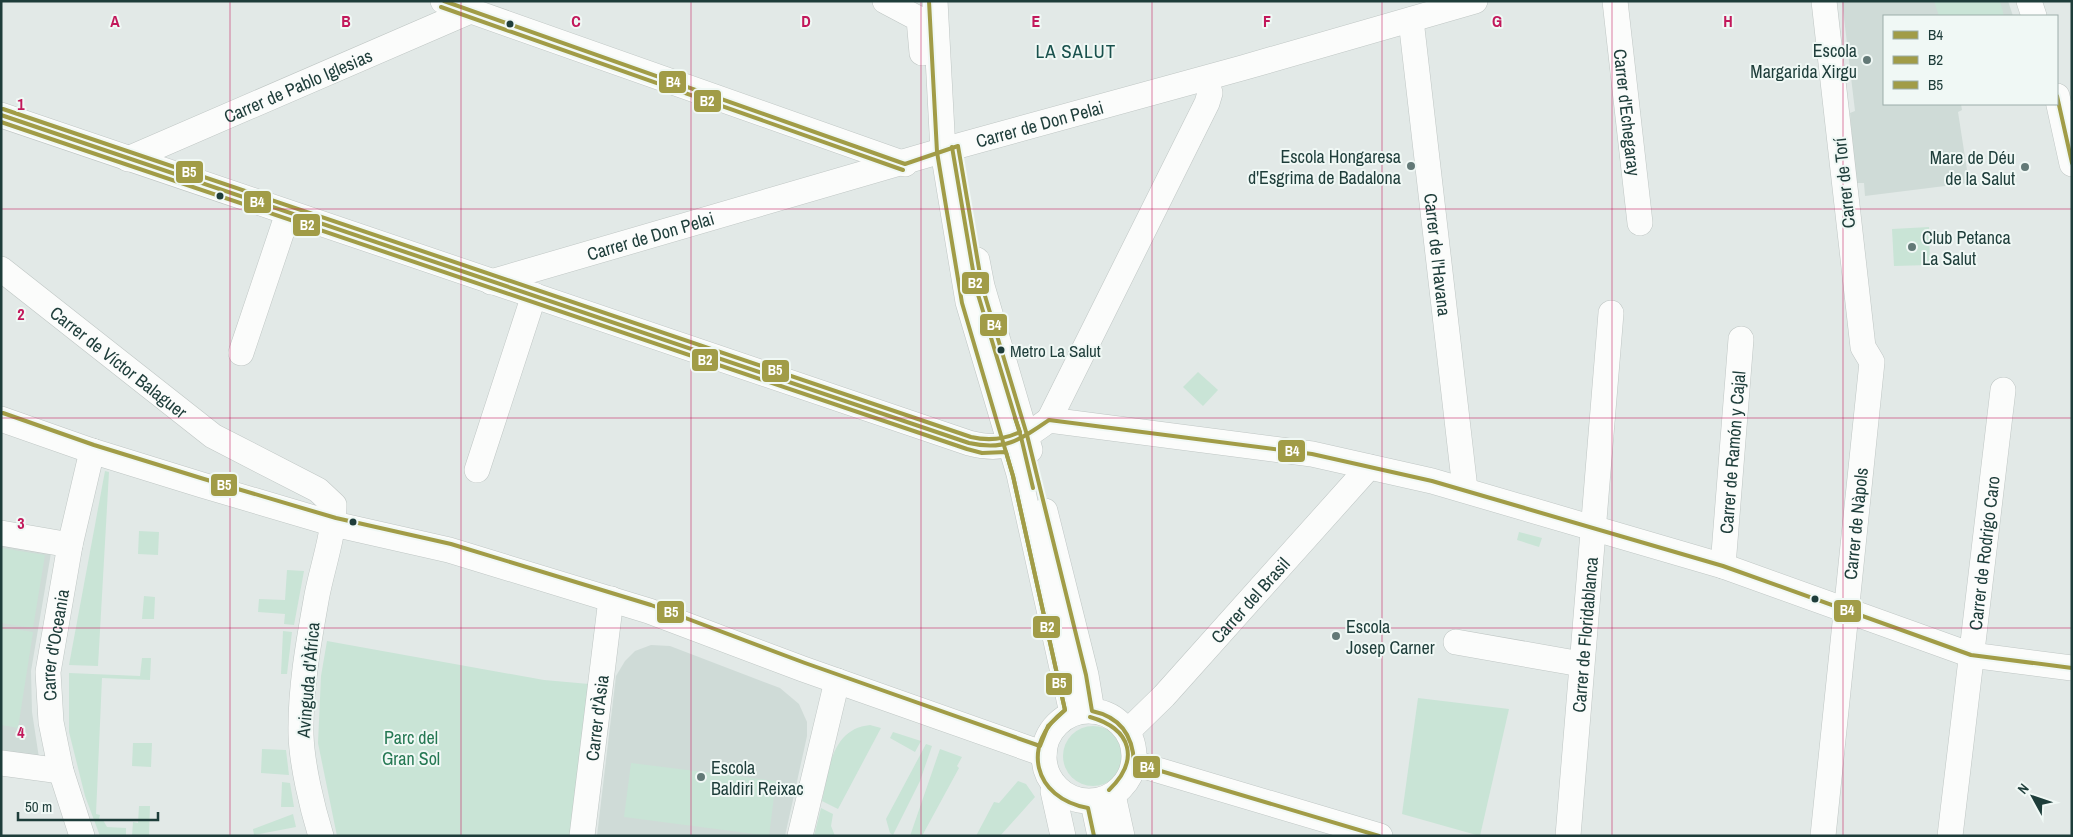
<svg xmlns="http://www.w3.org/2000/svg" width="2073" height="837" viewBox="0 0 2073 837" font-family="'Archivo Narrow',sans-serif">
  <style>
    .built { fill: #cfdbd7 }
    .green { fill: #c9e4d6 }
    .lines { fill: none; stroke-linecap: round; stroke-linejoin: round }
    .minor-casing { stroke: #bfc6c4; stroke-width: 26 }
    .minor { stroke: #fbfcfb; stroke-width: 25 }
    .bus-1-casing { stroke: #f0f8f5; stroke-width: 8 }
    .bus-2-casing { stroke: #f0f8f5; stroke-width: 8 }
    .bus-3-casing { stroke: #f0f8f5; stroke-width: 8 }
    .bus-1 { stroke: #a19c47; stroke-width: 4 }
    .bus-2 { stroke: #a19c47; stroke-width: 4 }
    .bus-3 { stroke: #a19c47; stroke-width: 4 }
    .grid { fill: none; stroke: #c2185b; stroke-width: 1; stroke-opacity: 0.55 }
    .bus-dot { fill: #1e3d3a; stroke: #f0f8f5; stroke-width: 2 }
    .poi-dot { fill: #637977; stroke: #f0f8f5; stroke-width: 2 }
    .labels { text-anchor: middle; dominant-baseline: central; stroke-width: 4; stroke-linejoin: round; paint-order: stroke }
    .bus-label { font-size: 17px; fill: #1e3d3a; stroke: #f0f8f5; text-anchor: start }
    .poi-label { font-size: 18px; fill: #1e3d3a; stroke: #f0f8f5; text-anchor: end }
    .street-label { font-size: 18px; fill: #1e3d3a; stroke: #f0f8f5 }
    .park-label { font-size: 18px; fill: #257853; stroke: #f0f8f5 }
    .neighbourhood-label { font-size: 19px; letter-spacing: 1px; fill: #19514d; stroke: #f0f8f5 }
    .grid-label { font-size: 16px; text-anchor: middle; font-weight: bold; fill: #c2185b; stroke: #f0f8f5; stroke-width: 4; stroke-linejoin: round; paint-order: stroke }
    .line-badge { stroke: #f0f8f5; stroke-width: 2 }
    .badge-label { font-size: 14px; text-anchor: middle; font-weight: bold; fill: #fff }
  </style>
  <rect width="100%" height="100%" fill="#e2e9e7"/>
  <g class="built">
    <polygon points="1842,1 2008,1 2013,16 1884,16 1884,104 1961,104 1962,110 1958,112 1969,183 1865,196 1864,183 1856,183 1850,113 1855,111"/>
    <polygon points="1,545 51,553 31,671 32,712 39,758 1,754"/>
    <polygon points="651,645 670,646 780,688 799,704 807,722 807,736 785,836 597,836 616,676 625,661 635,651"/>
  </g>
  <g class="green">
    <polygon points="1934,1 2000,1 2004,16 1939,16"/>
    <polygon points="1929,227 1930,265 1894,266 1892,229"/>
    <polygon points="1198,372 1218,390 1203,406 1183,387"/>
    <polygon points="105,471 109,472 98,666 69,665"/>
    <polygon points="139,531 159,532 158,555 138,554"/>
    <polygon points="1519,532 1542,538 1539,547 1517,540"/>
    <polygon points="1,548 45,555 33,628 1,623"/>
    <polygon points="287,570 304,571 294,625 284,624 285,614 258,612 259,599 285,600"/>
    <polygon points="144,596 155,597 154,619 142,619"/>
    <polygon points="1,627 33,632 18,728 1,725"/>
    <polygon points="283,631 292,632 287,674 281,674"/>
    <polygon points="327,641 544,680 589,684 571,836 337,836 318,743 321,676"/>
    <polygon points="142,658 151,658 150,680 102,678 96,814 100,815 99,819 103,820 107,827 126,828 126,836 100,836 85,796 69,732 69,673 140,676"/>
    <polygon points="1418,698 1509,709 1480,836 1402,814"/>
    <path d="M 870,725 L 881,728 L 838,809 L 822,801 C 829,770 831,729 870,725 Z"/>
    <circle cx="1093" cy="756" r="30"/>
    <polygon points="893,732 921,741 915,752 890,738"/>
    <polygon points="133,743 152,743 151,767 132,766"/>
    <polygon points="926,744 932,746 920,781 893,835 890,833 886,819"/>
    <polygon points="262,749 286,750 289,775 261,773"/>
    <polygon points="940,749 962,757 957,766 959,768 922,836 910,836"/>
    <polygon points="631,763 776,781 769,836 624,817"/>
    <polygon points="1018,781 1026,784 1035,797 1000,836 976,836 994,802 999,803"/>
    <polygon points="282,782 290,783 294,807 281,807"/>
    <polygon points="139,806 150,806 149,836 132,836 133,822 138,823"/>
    <polygon points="821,808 833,814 831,826 835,836 814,836"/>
    <polygon points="293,814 296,827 254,835 253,829"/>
  </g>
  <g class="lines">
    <g class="minor-casing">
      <g id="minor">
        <polyline points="443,1 905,164"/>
        <polyline points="885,1 919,19 922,53"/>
        <polyline points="935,1 943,151 968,302 1019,474 1072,713"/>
        <path id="s1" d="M 1615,1 L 1640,223"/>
        <polyline points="2029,1 2034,16"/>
        <path id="s2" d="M 1411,20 L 1465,489"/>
        <polyline points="2057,96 2072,164"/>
        <path d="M 1,115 L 969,443 C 1007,453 1019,441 1049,420 L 1312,454 L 1432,481 L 1723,566 L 1971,655 L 2072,668"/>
        <path id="s3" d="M 128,159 L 468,12"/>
        <polyline points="977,260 982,286 1030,450"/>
        <path id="s4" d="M 1,269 L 213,436 L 318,490 L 334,505 C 334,535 323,565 317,595 C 309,640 300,688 301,735 C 302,765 312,807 321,836"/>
        <path id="s5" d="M 491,282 L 958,146 L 1242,68 L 1475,1"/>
        <polyline points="241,353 288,213"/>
        <polyline points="1,419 92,451 202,485 334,524 449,550 649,611 803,669 1044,754"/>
        <polyline points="1049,420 1207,103 1210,93 1206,79"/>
        <polyline points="477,470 534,295"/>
        <polyline points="1045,511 1086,675 1092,711"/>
        <polyline points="1,533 70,545"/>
        <path id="s6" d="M 1723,566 L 1741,339"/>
        <polyline points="1456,642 1581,664"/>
        <circle cx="1089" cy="756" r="45"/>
        <path id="s7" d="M 1128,731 L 1164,696 L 1369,467"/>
        <polyline points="1,763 61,771"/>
        <polyline points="1134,763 1380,836"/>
        <polyline points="1054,785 1053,791 1063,836"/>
        <polyline points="1113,795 1122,836"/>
        <polyline points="1093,803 1100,836"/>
        <path id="s8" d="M 82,836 L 61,771 L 51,722 L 48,672 L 70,545 L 92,451"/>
        <path id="s9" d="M 582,836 L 611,599"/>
        <polyline points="800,836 837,681"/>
        <path id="s10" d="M 1568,836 L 1611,313"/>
        <path id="s11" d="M 1823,836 L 1872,362 L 1863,347 L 1824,1"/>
        <path id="s12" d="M 1950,836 L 2003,390"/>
      </g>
    </g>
    <use href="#minor" class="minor"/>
    <g class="bus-1-casing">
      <g id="bus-1">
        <path d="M 444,1 L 905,164 L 958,146 L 982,286 L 1027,435 L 1086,675 L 1092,711 C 1120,717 1133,735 1134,763 L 1379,836"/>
        <polyline points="2057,96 2072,163"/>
        <path d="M 1,115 L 969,443 C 1005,451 1020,440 1049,420 L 1312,454 L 1432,481 L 1723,566 L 1971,655 L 2072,668"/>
      </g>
    </g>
    <g class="bus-2-casing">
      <g id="bus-2">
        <polyline points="441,7 903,170"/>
        <path d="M 1,122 L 967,449 L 982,453 L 1006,452 L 1013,476 L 1065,710 C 1020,744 1033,798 1088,808 L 1094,836"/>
        <polyline points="952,147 976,288 1021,437 1033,488"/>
        <path d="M 1090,717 C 1132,729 1140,760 1109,790"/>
      </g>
    </g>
    <g class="bus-3-casing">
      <g id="bus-3">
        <path d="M 3,109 L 971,437 C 988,441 1003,440 1020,432 L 1015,418"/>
        <polyline points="3,413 94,445 204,479 336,518 451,544 651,605 805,663 1040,746 1048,726 1065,710 1013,476 962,303 937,152 929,1"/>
      </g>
    </g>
    <use href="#bus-1" class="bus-1"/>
    <use href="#bus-2" class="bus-2"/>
    <use href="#bus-3" class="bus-3"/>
  </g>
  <path class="grid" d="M 230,1 L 230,836M 461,1 L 461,836M 691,1 L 691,836M 921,1 L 921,836M 1152,1 L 1152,836M 1382,1 L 1382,836M 1612,1 L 1612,836M 1843,1 L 1843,836M 1,209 L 2072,209M 1,418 L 2072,418M 1,628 L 2072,628"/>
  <g class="bus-dot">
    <circle cx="510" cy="24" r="4.5"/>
    <circle cx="220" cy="196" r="4.5"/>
    <circle cx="1001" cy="350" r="4.5"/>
    <circle cx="353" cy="522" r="4.5"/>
    <circle cx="1815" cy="599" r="4.5"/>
  </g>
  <g class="poi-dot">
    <circle cx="1867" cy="60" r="5"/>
    <circle cx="1411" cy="166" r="5"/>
    <circle cx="2025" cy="167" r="5"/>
    <circle cx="1912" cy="247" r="5"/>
    <circle cx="1336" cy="636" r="5"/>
    <circle cx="701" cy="777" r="5"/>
  </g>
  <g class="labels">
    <g class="bus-label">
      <text x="1010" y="350">Metro La Salut</text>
    </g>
    <g class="poi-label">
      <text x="1857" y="50">Escola<tspan x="1857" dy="21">Margarida Xirgu</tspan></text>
      <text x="1401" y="156">Escola Hongaresa<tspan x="1401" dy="21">d'Esgrima de Badalona</tspan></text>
      <text x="2015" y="157">Mare de Déu<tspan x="2015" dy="21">de la Salut</tspan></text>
      <text x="1922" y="237" text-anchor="start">Club Petanca<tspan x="1922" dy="21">La Salut</tspan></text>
      <text x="1346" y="626" text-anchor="start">Escola<tspan x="1346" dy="21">Josep Carner</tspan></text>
      <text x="711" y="767" text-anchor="start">Escola<tspan x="711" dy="21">Baldiri Reixac</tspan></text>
    </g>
    <g class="street-label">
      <text stroke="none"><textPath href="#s3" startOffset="185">Carrer de Pablo Iglesias</textPath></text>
      <text stroke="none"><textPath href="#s1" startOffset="112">Carrer d'Echegaray</textPath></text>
      <text stroke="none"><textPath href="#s5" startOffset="571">Carrer de Don Pelai</textPath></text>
      <text transform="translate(1844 183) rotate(-96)">Carrer de Torí</text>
      <text stroke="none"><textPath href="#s5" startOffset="166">Carrer de Don Pelai</textPath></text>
      <text stroke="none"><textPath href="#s2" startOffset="236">Carrer de l'Havana</textPath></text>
      <text stroke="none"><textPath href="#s4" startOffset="150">Carrer de Víctor Balaguer</textPath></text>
      <text stroke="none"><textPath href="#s6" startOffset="114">Carrer de Ramón y Cajal</textPath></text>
      <text stroke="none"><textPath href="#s11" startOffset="314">Carrer de Nàpols</textPath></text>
      <text stroke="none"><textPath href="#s12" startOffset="285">Carrer de Rodrigo Caro</textPath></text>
      <text stroke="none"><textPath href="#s7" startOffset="179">Carrer del Brasil</textPath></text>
      <text stroke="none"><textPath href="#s10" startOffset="202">Carrer de Floridablanca</textPath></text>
      <text stroke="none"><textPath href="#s8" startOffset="196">Carrer d'Oceania</textPath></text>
      <text transform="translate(308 680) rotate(-85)">Avinguda d'Àfrica</text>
      <text stroke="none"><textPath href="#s9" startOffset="119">Carrer d'Àsia</textPath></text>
    </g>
    <g class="park-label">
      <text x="411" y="737">Parc del<tspan x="411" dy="21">Gran Sol</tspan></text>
    </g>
    <g class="neighbourhood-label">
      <text x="1076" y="51">LA SALUT</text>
    </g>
  </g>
  <g class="grid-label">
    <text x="115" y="27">A</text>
    <text x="346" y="27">B</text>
    <text x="576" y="27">C</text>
    <text x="806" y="27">D</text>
    <text x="1036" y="27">E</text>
    <text x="1267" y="27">F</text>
    <text x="1497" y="27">G</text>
    <text x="1728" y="27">H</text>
    <text x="21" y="110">1</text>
    <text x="21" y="320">2</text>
    <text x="21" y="529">3</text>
    <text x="21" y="738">4</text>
  </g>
  <g class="line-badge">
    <rect x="658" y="70" width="29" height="24" rx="5" fill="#a19c47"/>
    <rect x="693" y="89" width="29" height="24" rx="5" fill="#a19c47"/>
    <rect x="175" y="160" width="29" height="24" rx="5" fill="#a19c47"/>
    <rect x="243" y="190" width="29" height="24" rx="5" fill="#a19c47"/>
    <rect x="292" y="213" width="29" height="24" rx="5" fill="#a19c47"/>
    <rect x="961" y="271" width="29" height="24" rx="5" fill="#a19c47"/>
    <rect x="979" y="313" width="29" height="24" rx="5" fill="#a19c47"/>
    <rect x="691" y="348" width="28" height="24" rx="5" fill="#a19c47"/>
    <rect x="761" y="359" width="29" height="24" rx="5" fill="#a19c47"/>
    <rect x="1277" y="439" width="29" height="24" rx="5" fill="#a19c47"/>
    <rect x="210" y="473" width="28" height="24" rx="5" fill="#a19c47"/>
    <rect x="1833" y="599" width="29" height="24" rx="5" fill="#a19c47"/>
    <rect x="656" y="600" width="29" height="24" rx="5" fill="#a19c47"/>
    <rect x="1032" y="615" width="29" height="24" rx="5" fill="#a19c47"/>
    <rect x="1045" y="672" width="28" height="24" rx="5" fill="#a19c47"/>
    <rect x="1132" y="755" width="29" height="24" rx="5" fill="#a19c47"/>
  </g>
  <g class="badge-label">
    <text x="673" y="87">B4</text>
    <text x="707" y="106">B2</text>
    <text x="189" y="177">B5</text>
    <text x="257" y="207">B4</text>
    <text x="307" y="230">B2</text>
    <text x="975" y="288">B2</text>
    <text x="994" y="330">B4</text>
    <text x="705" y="365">B2</text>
    <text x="775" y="375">B5</text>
    <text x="1292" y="456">B4</text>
    <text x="224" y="490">B5</text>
    <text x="1847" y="615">B4</text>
    <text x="671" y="617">B5</text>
    <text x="1047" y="632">B2</text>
    <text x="1059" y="688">B5</text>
    <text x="1147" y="772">B4</text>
  </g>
  <rect width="2073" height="837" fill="none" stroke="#1e3d3a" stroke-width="5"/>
  <rect x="1883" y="15" width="175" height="90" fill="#f0f8f5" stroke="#9cadaa"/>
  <rect x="1893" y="31" width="25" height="8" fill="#a19c47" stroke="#9cadaa"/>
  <text x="1928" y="40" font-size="15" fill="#1e3d3a">B4</text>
  <rect x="1893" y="56" width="25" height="8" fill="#a19c47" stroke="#9cadaa"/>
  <text x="1928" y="65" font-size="15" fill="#1e3d3a">B2</text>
  <rect x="1893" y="81" width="25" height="8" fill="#a19c47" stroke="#9cadaa"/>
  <text x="1928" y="90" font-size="15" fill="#1e3d3a">B5</text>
  <g transform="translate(2033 797) rotate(310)" stroke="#f0f8f5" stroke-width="4" paint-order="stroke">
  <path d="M0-4L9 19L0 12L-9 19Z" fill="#1e3d3a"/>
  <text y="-8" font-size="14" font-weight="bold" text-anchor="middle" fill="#1e3d3a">N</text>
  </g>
  <path d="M18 812v8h140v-8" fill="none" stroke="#1e3d3a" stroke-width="2.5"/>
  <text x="25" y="812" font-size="15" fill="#1e3d3a" stroke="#f0f8f5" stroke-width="4" paint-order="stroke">50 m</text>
</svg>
